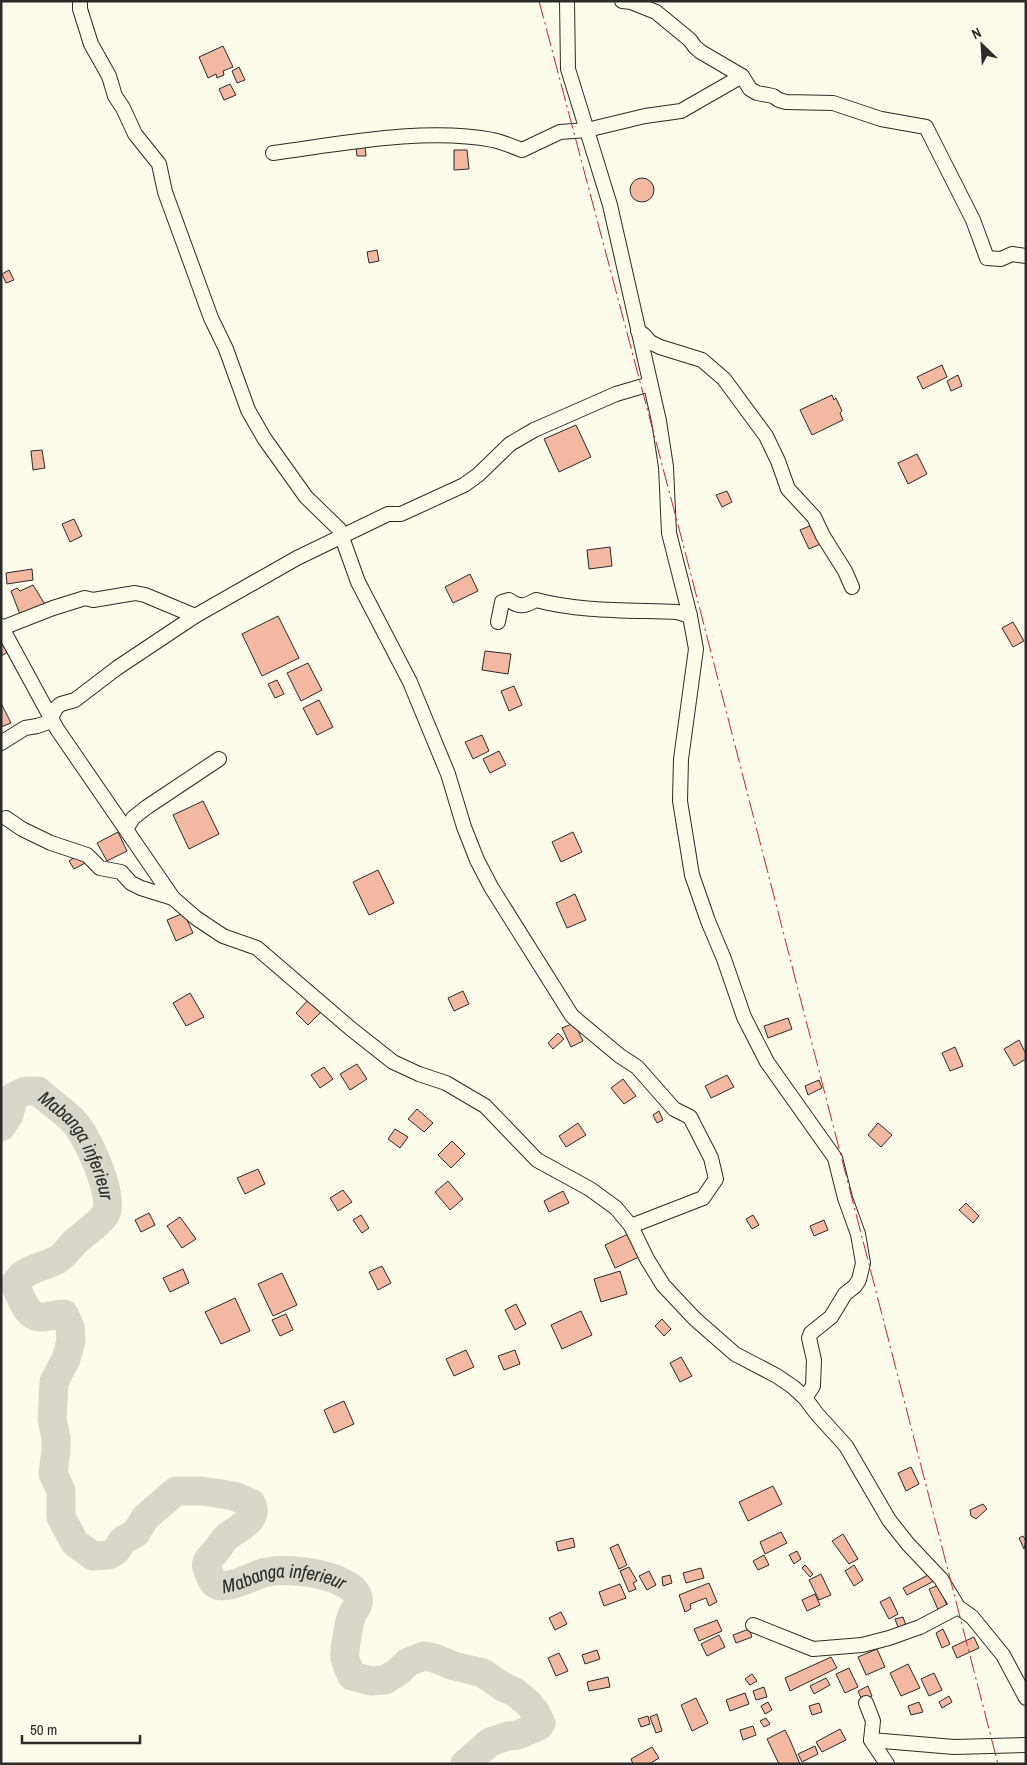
<svg xmlns="http://www.w3.org/2000/svg" width="1027" height="1765" viewBox="0 0 1027 1765" font-family="'Archivo Narrow',sans-serif">
  <style>
    .lines { fill: none; stroke-linecap: round; stroke-linejoin: round }
    .river { stroke: #d8d7c9; stroke-width: 29 }
    .building { fill: #f2b8a0; stroke: #2b2b2b }
    .minor-casing { stroke: #2b2b2b; stroke-width: 16 }
    .minor { stroke: #fdfbea; stroke-width: 14 }
    .power { stroke: #c62828; stroke-width: 1; stroke-dasharray: 18 4 2.5 4; stroke-linecap: butt }
    .labels { text-anchor: middle; dominant-baseline: central; stroke-width: 4; stroke-linejoin: round; paint-order: stroke }
    .water-label { font-size: 19px; font-style: italic; fill: #2b2b2b; stroke: #fdfbea }
  </style>
  <rect width="100%" height="100%" fill="#fdfbea"/>
  <g class="lines">
    <path class="river" id="s1" d="M 1,1127 L 9,1115 L 13,1097 L 25,1091 L 38,1091 C 50,1103 65,1111 76,1124 C 88,1139 114,1194 106,1213 C 103,1220 82,1236 76,1241 C 69,1247 66,1255 57,1260 C 44,1267 21,1269 15,1285 C 21,1295 26,1318 41,1317 C 49,1317 56,1314 64,1314 L 70,1327 L 71,1341 L 66,1359 L 54,1382 L 52,1419 L 56,1438 L 56,1451 L 53,1473 L 61,1491 L 61,1517 L 75,1543 L 93,1556 L 109,1555 L 116,1551 L 123,1540 L 136,1533 L 145,1518 L 176,1491 L 202,1491 L 234,1496 L 251,1503 C 260,1520 238,1528 228,1536 C 223,1540 220,1546 216,1551 C 209,1559 203,1562 209,1573 C 210,1576 212,1581 214,1583 C 223,1592 251,1577 260,1574 C 280,1567 316,1572 335,1579 C 343,1583 355,1587 358,1597 C 360,1604 355,1609 352,1615 C 349,1622 344,1650 345,1658 C 346,1664 349,1670 352,1676 L 371,1681 L 385,1680 L 399,1671 L 408,1662 L 424,1656 L 434,1658 L 454,1666 L 483,1673 L 503,1687 L 515,1692 L 529,1704 L 536,1713 L 541,1723 L 539,1726 L 518,1735 L 508,1736 L 490,1742 L 465,1764"/>
  </g>
  <g class="building">
    <polygon points="223,46 233,67 223,71 224,75 217,78 216,74 208,78 199,57"/>
    <polygon points="239,67 245,80 237,83 232,71"/>
    <polygon points="230,84 236,95 224,100 219,89"/>
    <polygon points="365,147 366,156 357,156 356,148"/>
    <polygon points="454,150 467,150 469,169 454,170"/>
    <circle cx="642" cy="190" r="12"/>
    <polygon points="377,250 379,261 369,263 367,252"/>
    <polygon points="9,270 14,280 6,283 2,274"/>
    <polygon points="942,365 947,377 923,389 917,377"/>
    <polygon points="958,375 962,386 951,391 947,381"/>
    <polygon points="832,395 834,400 836,398 842,411 840,413 843,420 812,435 800,410"/>
    <polygon points="576,425 591,457 559,472 544,439"/>
    <polygon points="42,450 45,468 33,470 31,451"/>
    <polygon points="917,454 927,474 908,484 898,463"/>
    <polygon points="727,491 732,502 722,507 716,495"/>
    <polygon points="74,519 82,536 70,542 62,524"/>
    <polygon points="814,524 823,543 809,549 800,530"/>
    <polygon points="610,547 612,566 589,569 587,550"/>
    <polygon points="32,569 33,580 7,584 6,573"/>
    <polygon points="470,574 478,591 453,603 445,587"/>
    <polygon points="33,585 46,606 21,617 11,591 17,588 20,591"/>
    <polygon points="278,616 299,658 262,676 242,634"/>
    <polygon points="1013,622 1024,641 1013,647 1002,628"/>
    <polygon points="1,640 8,652 1,656"/>
    <polygon points="485,651 511,654 508,674 482,670"/>
    <polygon points="308,663 322,690 301,701 287,673"/>
    <polygon points="277,680 284,694 275,698 268,684"/>
    <polygon points="514,686 522,705 509,711 501,691"/>
    <polygon points="319,700 333,727 317,735 303,708"/>
    <polygon points="1,703 11,723 1,727"/>
    <polygon points="482,735 489,751 473,759 465,742"/>
    <polygon points="499,751 506,765 490,773 483,759"/>
    <polygon points="203,801 219,834 189,849 173,815"/>
    <polygon points="118,832 127,851 107,861 97,843"/>
    <polygon points="573,832 582,852 561,862 552,842"/>
    <polygon points="79,854 85,863 74,869 69,861"/>
    <polygon points="378,870 394,903 369,915 353,882"/>
    <polygon points="575,894 586,920 567,928 556,903"/>
    <polygon points="184,913 193,933 176,941 167,920"/>
    <polygon points="463,991 469,1004 454,1011 448,998"/>
    <polygon points="190,993 204,1017 186,1026 173,1003"/>
    <polygon points="310,998 323,1010 308,1025 296,1013"/>
    <polygon points="788,1018 792,1029 768,1038 764,1026"/>
    <polygon points="574,1023 583,1041 571,1047 562,1028"/>
    <polygon points="558,1033 564,1039 553,1049 548,1043"/>
    <polygon points="1019,1040 1026,1054 1026,1059 1014,1066 1004,1049"/>
    <polygon points="955,1047 963,1066 950,1071 942,1053"/>
    <polygon points="357,1064 367,1079 350,1090 340,1074"/>
    <polygon points="324,1067 333,1079 320,1088 311,1075"/>
    <polygon points="727,1075 734,1087 711,1098 705,1086"/>
    <polygon points="623,1079 636,1096 624,1104 611,1088"/>
    <polygon points="819,1080 822,1088 808,1095 805,1086"/>
    <polygon points="417,1109 433,1123 424,1132 408,1119"/>
    <polygon points="659,1111 663,1120 657,1123 653,1115"/>
    <polygon points="578,1123 586,1135 566,1147 559,1136"/>
    <polygon points="878,1123 892,1135 881,1147 868,1135"/>
    <polygon points="395,1129 408,1137 400,1148 388,1139"/>
    <polygon points="452,1141 465,1154 451,1168 438,1155"/>
    <polygon points="258,1169 265,1184 245,1194 237,1178"/>
    <polygon points="448,1181 463,1199 450,1210 435,1192"/>
    <polygon points="343,1190 352,1202 338,1211 330,1198"/>
    <polygon points="563,1191 569,1203 549,1212 544,1201"/>
    <polygon points="966,1203 979,1216 973,1223 959,1210"/>
    <polygon points="149,1213 155,1225 141,1232 135,1220"/>
    <polygon points="361,1215 369,1228 362,1233 353,1220"/>
    <polygon points="753,1215 759,1225 752,1229 746,1219"/>
    <polygon points="180,1217 196,1239 182,1248 167,1226"/>
    <polygon points="824,1220 828,1230 814,1236 810,1226"/>
    <polygon points="630,1233 641,1256 615,1268 605,1245"/>
    <polygon points="382,1266 391,1283 378,1290 369,1272"/>
    <polygon points="183,1269 189,1283 170,1292 163,1278"/>
    <polygon points="620,1271 627,1294 601,1302 594,1279"/>
    <polygon points="282,1273 297,1305 273,1316 258,1284"/>
    <polygon points="235,1298 250,1331 221,1344 205,1312"/>
    <polygon points="516,1304 526,1324 515,1330 505,1310"/>
    <polygon points="581,1311 592,1335 562,1349 551,1325"/>
    <polygon points="286,1314 293,1330 280,1336 272,1320"/>
    <polygon points="662,1319 671,1329 664,1336 655,1326"/>
    <polygon points="466,1350 474,1367 454,1376 446,1359"/>
    <polygon points="515,1350 520,1364 504,1370 498,1356"/>
    <polygon points="681,1357 692,1376 680,1382 670,1363"/>
    <polygon points="344,1401 354,1424 334,1433 324,1410"/>
    <polygon points="911,1467 919,1484 906,1491 898,1473"/>
    <polygon points="773,1486 782,1504 748,1521 739,1502"/>
    <polygon points="983,1504 987,1509 976,1519 971,1516 970,1510"/>
    <polygon points="781,1532 787,1543 765,1554 760,1542"/>
    <polygon points="843,1534 858,1559 849,1564 832,1541"/>
    <polygon points="1023,1536 1026,1541 1024,1549 1019,1538"/>
    <polygon points="573,1538 575,1547 558,1551 556,1542"/>
    <polygon points="618,1544 627,1565 619,1569 610,1548"/>
    <polygon points="797,1551 801,1559 794,1564 789,1555"/>
    <polygon points="764,1555 769,1565 758,1570 753,1561"/>
    <polygon points="805,1565 813,1574 810,1577 802,1568"/>
    <polygon points="854,1565 863,1580 854,1586 845,1571"/>
    <polygon points="629,1567 637,1581 633,1583 636,1589 629,1592 620,1571"/>
    <polygon points="701,1568 704,1578 686,1583 683,1573"/>
    <polygon points="649,1571 656,1585 647,1590 639,1576"/>
    <polygon points="821,1574 831,1595 819,1600 809,1580"/>
    <polygon points="930,1574 934,1581 907,1595 903,1588"/>
    <polygon points="670,1575 672,1583 663,1586 662,1577"/>
    <polygon points="709,1583 717,1602 709,1606 706,1598 690,1604 691,1609 685,1612 679,1595"/>
    <polygon points="620,1584 626,1598 604,1606 599,1592"/>
    <polygon points="939,1585 949,1611 940,1614 929,1589"/>
    <polygon points="815,1594 820,1605 807,1611 802,1600"/>
    <polygon points="890,1597 898,1614 889,1619 880,1602"/>
    <polygon points="561,1612 567,1624 555,1630 549,1618"/>
    <polygon points="903,1617 907,1628 899,1630 895,1619"/>
    <polygon points="717,1620 722,1631 699,1641 694,1629"/>
    <polygon points="749,1629 752,1637 736,1643 733,1635"/>
    <polygon points="943,1629 950,1644 942,1648 936,1633"/>
    <polygon points="719,1635 725,1647 707,1656 701,1644"/>
    <polygon points="974,1637 979,1648 957,1658 952,1647"/>
    <polygon points="877,1649 885,1667 866,1675 858,1657"/>
    <polygon points="597,1650 600,1659 585,1664 582,1655"/>
    <polygon points="559,1653 568,1671 556,1676 548,1658"/>
    <polygon points="831,1657 837,1668 790,1691 785,1678"/>
    <polygon points="908,1664 920,1688 901,1696 890,1673"/>
    <polygon points="849,1668 858,1687 845,1693 836,1674"/>
    <polygon points="934,1673 942,1690 929,1696 921,1679"/>
    <polygon points="752,1674 757,1681 750,1685 745,1679"/>
    <polygon points="608,1677 610,1687 589,1691 587,1682"/>
    <polygon points="826,1678 830,1685 814,1694 810,1686"/>
    <polygon points="868,1686 872,1696 862,1700 858,1691"/>
    <polygon points="764,1687 767,1697 756,1700 753,1691"/>
    <polygon points="745,1693 749,1704 730,1711 726,1700"/>
    <polygon points="949,1696 952,1702 942,1708 939,1702"/>
    <polygon points="696,1698 708,1723 692,1731 681,1705"/>
    <polygon points="768,1702 772,1710 765,1714 761,1706"/>
    <polygon points="919,1702 923,1712 911,1715 908,1706"/>
    <polygon points="819,1703 822,1712 812,1715 809,1706"/>
    <polygon points="657,1714 662,1731 656,1733 650,1717"/>
    <polygon points="648,1716 650,1724 641,1727 638,1719"/>
    <polygon points="766,1718 770,1724 764,1727 760,1721"/>
    <polygon points="753,1726 756,1735 743,1740 740,1730"/>
    <polygon points="840,1729 846,1740 822,1752 816,1742"/>
    <polygon points="785,1730 790,1740 800,1764 779,1764 767,1739"/>
    <polygon points="815,1746 818,1754 802,1762 798,1754"/>
    <polygon points="652,1747 659,1758 649,1764 633,1764 631,1759"/>
  </g>
  <g class="lines">
    <g class="minor-casing">
      <g id="minor">
        <polyline points="80,1 80,9 91,44 109,76 115,96 123,108 135,134 159,164 165,192 211,318 226,349 248,410 264,438 306,497 339,529 358,582 410,682 448,774 464,827 477,860 491,887 572,1016 620,1056 637,1067 674,1109 690,1117 711,1158 716,1179 703,1198 631,1226"/>
        <polyline points="567,1 568,69 610,205 659,421 666,467 669,533 690,616 696,649 681,759 680,801 692,875 708,921 724,959 744,1017 767,1062 835,1158 845,1198 858,1234 863,1263 859,1280 855,1286 845,1294 831,1317 811,1333 809,1338 814,1360 813,1386 805,1398"/>
        <polyline points="622,1 631,2 656,12 690,40 695,47 701,52 742,76 750,89 757,93 773,96 779,100 786,102 833,103 881,119 926,127 973,220 987,258 1001,259 1012,254 1026,256"/>
        <path d="M 273,153 C 341,144 425,127 493,140 C 502,142 512,146 522,150 L 560,132 L 587,130 L 645,116 L 681,111 L 742,76"/>
        <polyline points="638,331 644,335 650,342 660,347 702,360 724,379 766,436 778,461 788,489 814,517 823,536 845,571 852,587"/>
        <path d="M 498,622 L 502,602 L 509,600 C 520,608 525,606 536,600 C 581,612 631,610 677,612 L 690,616"/>
        <polyline points="1,626 57,729 173,898 196,918 223,936 257,948 350,1028 393,1062 419,1074 446,1083 485,1106 537,1160 590,1189 616,1208 631,1226 647,1259 663,1285 695,1319 735,1354 777,1376 793,1387 805,1398 817,1414 846,1446 889,1520 908,1544 941,1579 958,1607 972,1617 1003,1655 1026,1698"/>
        <polyline points="2,628 53,608 85,598 93,600 135,593 145,595 195,616"/>
        <polyline points="1,743 25,728 37,726 49,722 56,708 61,704 75,700 117,668 195,616 297,558 388,514 401,514 464,485 478,475 510,444 534,430 616,394 650,384"/>
        <polyline points="6,818 22,829 51,843 87,855 100,868 121,872 131,883 141,888 173,898"/>
        <polyline points="126,829 133,818 147,807 219,759"/>
        <polyline points="753,1625 813,1649 862,1645 889,1638 920,1627 958,1607"/>
        <polyline points="866,1703 873,1721 871,1740 887,1764"/>
        <polyline points="871,1740 954,1747 1026,1745"/>
      </g>
    </g>
    <use href="#minor" class="minor"/>
    <polyline class="power" points="539,1 682,540 998,1764"/>
  </g>
  <g class="labels">
    <g class="water-label">
      <text stroke="none"><textPath href="#s1" startOffset="128">Mabanga inferieur</textPath></text>
      <text stroke="none"><textPath href="#s1" startOffset="1014">Mabanga inferieur</textPath></text>
    </g>
  </g>
  <rect width="1027" height="1765" fill="none" stroke="#2b2b2b" stroke-width="5"/>
  <g transform="translate(982 45) rotate(335)" stroke="#fdfbea" stroke-width="4" paint-order="stroke">
  <path d="M0-4L9 19L0 12L-9 19Z" fill="#2b2b2b"/>
  <text y="-8" font-size="14" font-weight="bold" text-anchor="middle" fill="#2b2b2b">N</text>
  </g>
  <path d="M22 1735v8h118v-8" fill="none" stroke="#2b2b2b" stroke-width="2.5"/>
  <text x="30" y="1735" font-size="15" fill="#2b2b2b" stroke="#fdfbea" stroke-width="4" paint-order="stroke">50 m</text>
</svg>
